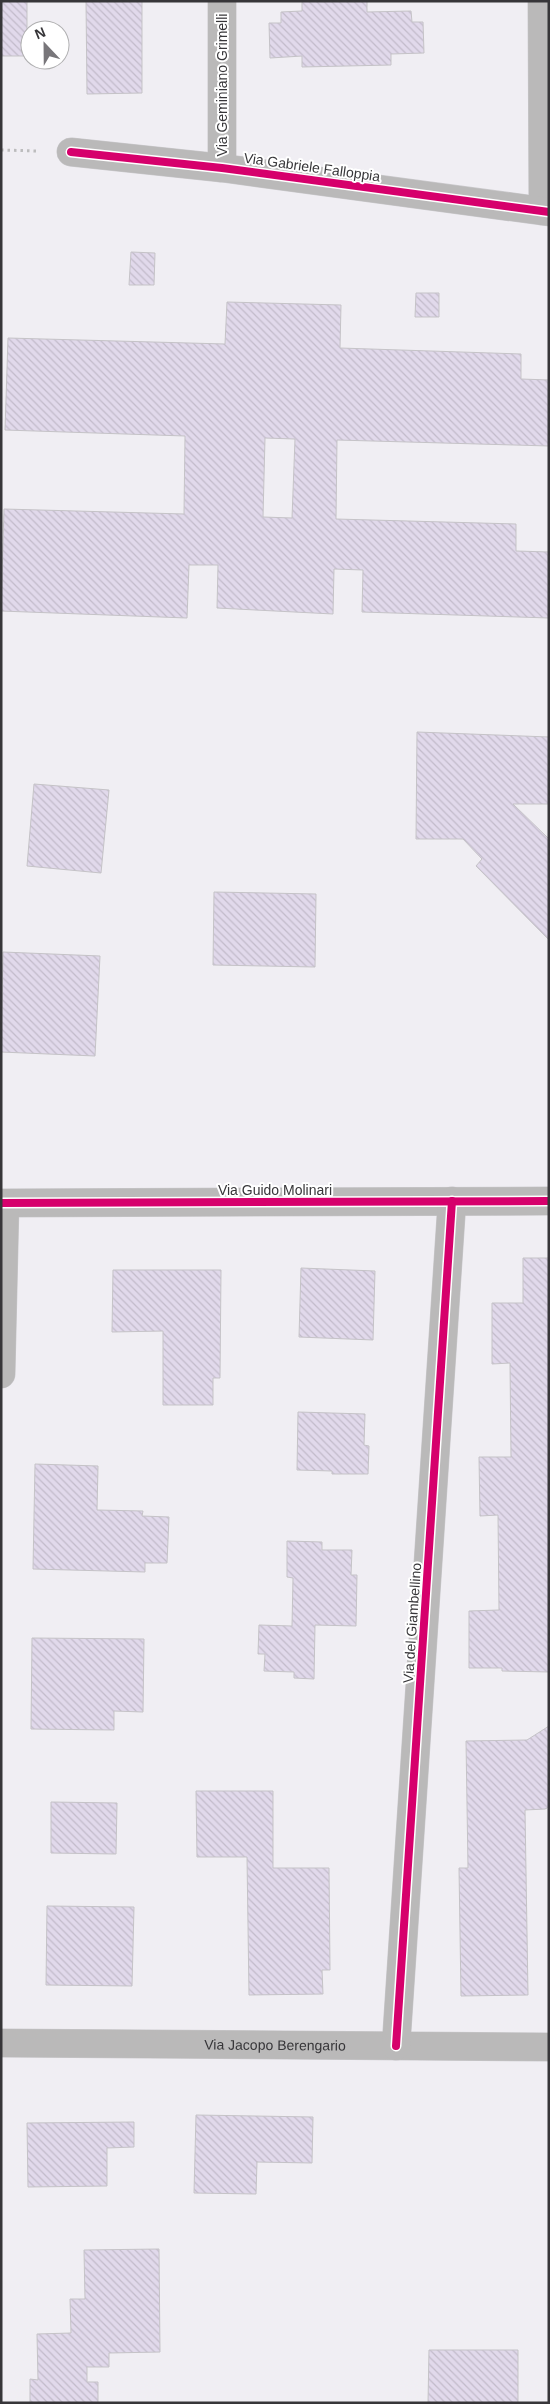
<svg xmlns="http://www.w3.org/2000/svg" width="550" height="2404" viewBox="0 0 550 2404" font-family="Helvetica,sans-serif">
  <style>
    .building { fill: url(#building-back-hatch); stroke: #c5c3c7; fill-rule: evenodd }
    .lines { fill: none; stroke-linecap: round; stroke-linejoin: round }
    .street-casing { stroke: #cbcacd; stroke-width: 29 }
    .path { stroke: #bcbcbd; stroke-width: 3; stroke-dasharray: 2.5 4; stroke-linecap: butt }
    .street { stroke: #bab9b9; stroke-width: 28 }
    .cycleway-casing { stroke: #fff; stroke-width: 11 }
    .cycleway { stroke: #d6006c; stroke-width: 8 }
    .labels { text-anchor: middle; dominant-baseline: central; stroke-width: 4; stroke-linejoin: round; paint-order: stroke }
    .street-label { font-size: 14px; fill: #373639; stroke: #fff }
  </style>
  <defs>
    <pattern id="building-back-hatch" width="6" height="6" patternUnits="userSpaceOnUse" patternTransform="scale(1.25)"><rect width="6" height="6" fill="#e1d9eb"/><path d="M-1 5l2 2M0 0l6 6M5-1l2 2" fill="none" stroke="#c2bbca"/></pattern>
  </defs>
  <rect width="100%" height="100%" fill="#f0eef3"/>
  <g class="building">
    <rect x="1" y="1" width="26" height="55"/>
    <polygon points="86,1 142,1 142,93 87,94"/>
    <polygon points="302,1 367,1 367,12 411,11 412,22 423,22 424,53 391,54 391,65 302,67 302,56 270,58 269,23 281,23 281,12 302,11"/>
    <polygon points="131,252 155,253 154,285 129,285"/>
    <polygon points="416,293 439,293 439,317 415,317"/>
    <path d="M 227,302 L 341,305 L 340,348 L 521,354 L 521,379 L 549,380 L 549,446 L 337,440 L 336,519 L 516,524 L 516,551 L 549,552 L 549,618 L 362,612 L 363,570 L 334,569 L 333,614 L 217,608 L 218,565 L 189,565 L 187,618 L 1,611 L 4,509 L 184,514 L 185,436 L 5,430 L 8,338 L 225,344 ZM 265,438 L 295,439 L 292,518 L 263,517 Z"/>
    <polygon points="417,732 549,737 549,804 513,804 549,839 549,940 476,866 482,859 463,839 416,839"/>
    <polygon points="34,784 109,790 101,873 27,866"/>
    <polygon points="214,892 316,894 315,967 213,965"/>
    <polygon points="3,952 100,956 95,1056 1,1052"/>
    <polygon points="523,1258 549,1258 549,1672 502,1671 502,1668 469,1668 469,1611 499,1610 498,1515 480,1516 479,1457 511,1457 510,1363 492,1364 492,1303 523,1303"/>
    <polygon points="301,1268 375,1271 373,1340 299,1337"/>
    <polygon points="113,1270 221,1270 220,1378 213,1378 213,1405 163,1405 163,1331 112,1332"/>
    <polygon points="298,1412 365,1414 364,1445 369,1446 368,1474 332,1474 332,1471 297,1470"/>
    <polygon points="35,1464 98,1466 97,1510 143,1511 142,1516 169,1517 167,1563 145,1563 145,1572 33,1569"/>
    <polygon points="287,1541 322,1542 322,1550 352,1550 351,1575 357,1575 356,1626 315,1625 314,1679 294,1678 294,1672 264,1671 265,1654 258,1654 259,1625 292,1626 293,1578 287,1577"/>
    <polygon points="32,1638 144,1639 143,1712 114,1711 114,1730 31,1729"/>
    <polygon points="549,1726 549,1807 545,1809 525,1810 528,1995 461,1996 459,1868 468,1868 466,1741 527,1740"/>
    <polygon points="196,1791 273,1791 273,1868 329,1868 330,1970 322,1970 323,1994 249,1995 247,1857 197,1857"/>
    <polygon points="51,1802 117,1803 116,1854 51,1853"/>
    <polygon points="47,1906 134,1907 132,1986 46,1985"/>
    <polygon points="196,2115 313,2117 312,2163 257,2162 256,2194 194,2193"/>
    <polygon points="134,2122 134,2147 107,2148 107,2186 28,2187 27,2123"/>
    <polygon points="159,2249 160,2352 109,2353 109,2367 87,2367 87,2382 98,2382 98,2403 30,2403 30,2379 38,2380 37,2334 71,2333 70,2299 85,2299 84,2250"/>
    <polygon points="429,2350 518,2350 518,2403 428,2403"/>
  </g>
  <g class="lines">
    <g class="street-casing">
      <g id="street">
        <polyline points="542,1 543,211"/>
        <polyline points="71,152 222,168 549,212"/>
        <polyline points="222,168 222,1"/>
        <polyline points="1,1203 549,1201"/>
        <polyline points="1,1374 5,1204"/>
        <path id="s1" d="M 1,2043 L 549,2047"/>
        <polyline points="396,2046 452,1201"/>
      </g>
    </g>
    <polyline class="path" points="1,150 38,151"/>
    <use href="#street" class="street"/>
    <g class="cycleway-casing">
      <g id="cycleway">
        <polyline points="71,152 222,168 549,212"/>
        <polyline points="1,1203 549,1201"/>
        <polyline points="396,2046 452,1201"/>
      </g>
    </g>
    <use href="#cycleway" class="cycleway"/>
  </g>
  <g class="labels">
    <g class="street-label">
      <text transform="translate(222 85) rotate(-90)">Via Geminiano Grimelli</text>
      <text transform="translate(312 167) rotate(8)">Via Gabriele Falloppia</text>
      <text x="275" y="1190">Via Guido Molinari</text>
      <text transform="translate(412 1623) rotate(-86)">Via del Giambellino</text>
      <text stroke="none"><textPath href="#s1" startOffset="274">Via Jacopo Berengario</textPath></text>
    </g>
  </g>
  <rect width="550" height="2404" fill="none" stroke="#373639" stroke-width="5"/>
  <g transform="translate(45 45) rotate(338)"><circle r="24" fill="#ffffff" stroke="#afafb0"/>
  <path d="M0-4L9 19L0 12L-9 19Z" fill="#78767a"/>
  <text y="-8" font-size="14" font-weight="bold" text-anchor="middle" fill="#373639">N</text>
  </g>
</svg>
